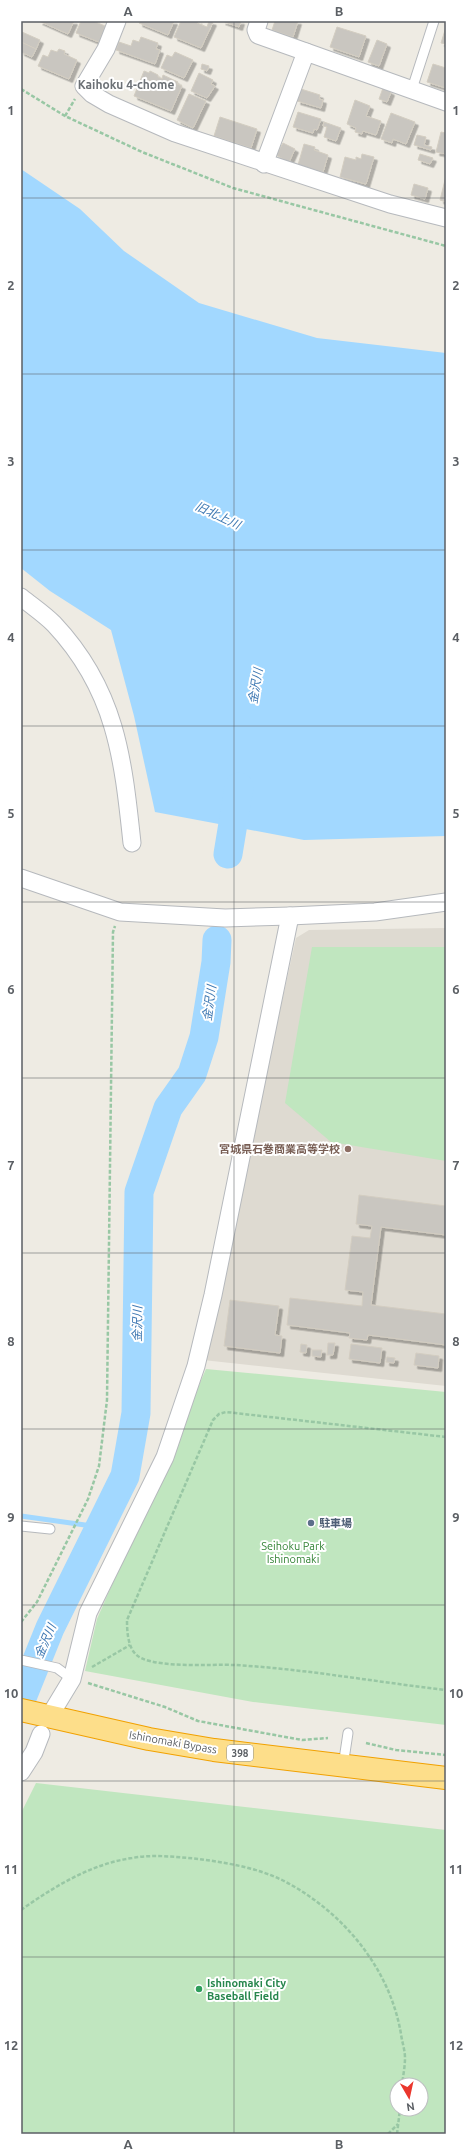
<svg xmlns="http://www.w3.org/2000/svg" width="467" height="2155" viewBox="0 0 467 2155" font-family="Ubuntu,'Noto Sans JP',sans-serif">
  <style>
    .education { fill: #dedad1 }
    .green { fill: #c0e6bf; fill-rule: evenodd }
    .water { fill: #a2d8ff }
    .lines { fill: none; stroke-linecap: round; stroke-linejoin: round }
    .stream { stroke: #a2d8ff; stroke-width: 5 }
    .river { stroke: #a2d8ff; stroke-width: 29 }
    .building { fill: #c9c6c0; stroke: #d3cdc1; filter: url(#shadow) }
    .lane-casing { stroke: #b6b9bd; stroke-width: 11 }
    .street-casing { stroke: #b6b9bd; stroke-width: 19 }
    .highway-casing { stroke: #f1a100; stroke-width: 24 }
    .path { stroke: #98c7a4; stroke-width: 2.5; stroke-dasharray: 4 2; stroke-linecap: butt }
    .lane { stroke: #fff; stroke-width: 9 }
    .street { stroke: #fff; stroke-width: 17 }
    .highway { stroke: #fdde8a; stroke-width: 22 }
    .grid { fill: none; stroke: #5b5f64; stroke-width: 1; stroke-opacity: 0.55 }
    .education-dot { fill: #8d6e63; stroke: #fff; stroke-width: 1.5 }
    .service-dot { fill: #5c6f8a; stroke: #fff; stroke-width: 1.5 }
    .leisure-dot { fill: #2e9e5b; stroke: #fff; stroke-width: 1.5 }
    .labels { text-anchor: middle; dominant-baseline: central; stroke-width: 4; stroke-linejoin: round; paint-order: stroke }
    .shield { fill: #fff; stroke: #8c8f92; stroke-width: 1 }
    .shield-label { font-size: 10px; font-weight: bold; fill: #5b5f64 }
    .education-label { font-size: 11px; font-weight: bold; fill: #785e54; stroke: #fff; text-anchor: end }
    .service-label { font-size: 11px; font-weight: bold; fill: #4e5e75; stroke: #fff; text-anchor: start }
    .park-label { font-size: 11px; fill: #338335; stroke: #fff }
    .street-label { font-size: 11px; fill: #5b5f64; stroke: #fff }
    .leisure-label { font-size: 11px; font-weight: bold; fill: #27864d; stroke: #fff; text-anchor: start }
    .neighbourhood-label { font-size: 12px; font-weight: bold; fill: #6c7176; stroke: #fff }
    .water-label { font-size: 12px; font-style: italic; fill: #3e78b2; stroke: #fff }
    .neatline { fill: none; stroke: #5b5f64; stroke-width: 1.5 }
    .grid-label { font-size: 13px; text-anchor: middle; font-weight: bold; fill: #5b5f64 }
  </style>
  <defs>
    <filter id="shadow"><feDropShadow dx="3.5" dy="3.5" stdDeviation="0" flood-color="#0004"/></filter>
  </defs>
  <rect width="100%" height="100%" fill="#eeebe3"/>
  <polygon class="education" points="446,928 446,1386 203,1360 296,938 309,930"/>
  <g class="green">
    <polygon points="312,947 446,947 446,1161 331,1142 285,1103"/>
    <polygon points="206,1369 446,1392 446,1725 253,1702 85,1671 97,1619"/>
    <path d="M 36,1783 L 446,1830 L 446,2134 L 21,2134 L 21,1813 ZM 397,2085 L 421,2085 L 421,2109 L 397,2109 Z"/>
  </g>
  <polygon class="water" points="21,169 80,209 124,251 199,303 317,338 446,353 446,836 304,840 155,812 134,716 111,630 50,591 21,568"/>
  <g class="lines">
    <polyline class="stream" points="21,1516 85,1525 98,1529"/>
    <g class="river">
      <polyline points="228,854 239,787"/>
      <polyline points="21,1700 50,1628 125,1476 136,1413 139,1192 168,1108 192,1074 204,1037 216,962 217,940"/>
    </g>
  </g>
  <g class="building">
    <polygon points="39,21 74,21 68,34"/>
    <polygon points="81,21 93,21 105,26 99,42 76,33"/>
    <polygon points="140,21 174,21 168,35 139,23"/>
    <polygon points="181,21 199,21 197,23 207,27 209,21 213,22 201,48 174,37"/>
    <polygon points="222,21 241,21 239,27"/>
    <polygon points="275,21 298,21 293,37 272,30"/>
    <polygon points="337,27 366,36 359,57 330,47"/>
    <polygon points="446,27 446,44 441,43"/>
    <polygon points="22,32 40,40 36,49 21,42"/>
    <polygon points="141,37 158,43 156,49 160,50 155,64 116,50 119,42 131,46 133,40 139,42"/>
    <polygon points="377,40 387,44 379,66 368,62"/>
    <polygon points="21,42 36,49 32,57 21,52"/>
    <polygon points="59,49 65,51 64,54 77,60 69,79 38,66 43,55 48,57 51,50 57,52"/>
    <polygon points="175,52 193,60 184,78 161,68 167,55 172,57"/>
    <polygon points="202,64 209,66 207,71 201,69"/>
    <polygon points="433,64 446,68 446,88 427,82"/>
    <polygon points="144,71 149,73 150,71 158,75 158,77 162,79 163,75 178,82 177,84 182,86 171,111 134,96"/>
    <polygon points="199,73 213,80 211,84 215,86 207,98 191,91"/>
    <polygon points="383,88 391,92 387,102 379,99"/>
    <polygon points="301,89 320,95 319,99 323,100 321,108 297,101"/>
    <polygon points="189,94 206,101 193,128 177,120"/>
    <polygon points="355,100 370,106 366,116 381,121 376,135 363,131 362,134 355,132 356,128 347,124"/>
    <polygon points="298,112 321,119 317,130 314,129 313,133 293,127"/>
    <polygon points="391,113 415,122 406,144 393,139 392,143 381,139"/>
    <polygon points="220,117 257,129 251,148 214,136"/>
    <polygon points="324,122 341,128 336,141 324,137 327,127 323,126"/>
    <polygon points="441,132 446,133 446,154 436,152"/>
    <polygon points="417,135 426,137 424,145 432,147 431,150 414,145"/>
    <polygon points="283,143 295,149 289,162 276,155"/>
    <polygon points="304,144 315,147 314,150 328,155 323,172 298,165"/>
    <polygon points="362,154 374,157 366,184 340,177 345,157 356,160 356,157 361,159"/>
    <polygon points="420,154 433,158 430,164 418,160"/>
    <polygon points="446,176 446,202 440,200"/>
    <polygon points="414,184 428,188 425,199 411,195"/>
    <polygon points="359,1195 446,1206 446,1235 381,1227 371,1305 446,1314 446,1345 368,1335 367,1340 349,1338 350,1333 287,1325 290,1298 362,1306 363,1292 345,1290 352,1236 370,1238 372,1226 356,1224"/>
    <polygon points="230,1300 279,1306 275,1335 282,1336 280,1353 224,1346"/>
    <polygon points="328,1343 335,1343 333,1355 327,1355"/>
    <polygon points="301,1344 307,1345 306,1353 300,1352"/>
    <polygon points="351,1344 382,1348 380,1363 349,1359"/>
    <polygon points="312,1350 322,1350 321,1357 312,1356"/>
    <polygon points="416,1353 439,1356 438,1368 414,1365"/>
    <polygon points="387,1357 395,1358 394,1363 386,1362"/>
  </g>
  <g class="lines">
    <g class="lane-casing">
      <g id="lane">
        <polyline points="412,89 434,21"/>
        <polyline points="21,1526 50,1529"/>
        <polyline points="21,1660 57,1668 72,1679"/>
        <polyline points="343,1766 348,1733"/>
      </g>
    </g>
    <g class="street-casing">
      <g id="street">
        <polyline points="117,21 106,49 84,86 92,94 109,104 175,133 390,204 446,218"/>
        <polyline points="259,21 256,30 258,35 306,52"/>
        <polyline points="264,164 306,52 446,102"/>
        <path d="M 21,597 C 32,606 44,614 54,624 C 116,690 123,758 132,843"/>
        <polyline points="21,878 120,912 225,918 290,916 375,912 446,902"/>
        <polyline points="49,1717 72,1679 88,1613 165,1457 196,1366 213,1295 290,916"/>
        <polyline points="21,1772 34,1752 41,1734"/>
      </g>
    </g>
    <g class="highway-casing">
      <polyline id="highway" points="21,1710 149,1739 214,1750 446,1778"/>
    </g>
    <g class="path">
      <polyline points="21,89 65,116 142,152 233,188 446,246"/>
      <polyline points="65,116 75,99"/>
      <path d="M 446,1437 L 226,1412 L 219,1414 L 213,1420 L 127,1620 C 127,1633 128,1652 141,1658 C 163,1668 209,1664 235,1665 C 305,1669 376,1682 446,1690"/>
      <polyline points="21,1622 37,1602 88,1499 99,1466 107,1400 113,932 115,926"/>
      <polyline points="92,1667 130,1645"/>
      <polyline points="88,1683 165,1707 198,1721 302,1740 328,1738"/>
      <polyline points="366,1743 396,1750 446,1755"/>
      <path d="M 21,1910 C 55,1886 91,1864 132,1858 C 154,1854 177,1857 199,1859 C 228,1863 259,1868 286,1882 C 344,1913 390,1969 401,2034 C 402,2042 405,2050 405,2058 C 405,2067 403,2076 402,2085"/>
      <polyline points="388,2134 398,2124"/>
      <polyline points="397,2134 400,2109"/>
    </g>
    <use href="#lane" class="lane"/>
    <use href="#street" class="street"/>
    <use href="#highway" class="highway"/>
  </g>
  <path class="grid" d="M 234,21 L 234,2134M 21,198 L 446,198M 21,374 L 446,374M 21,550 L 446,550M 21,726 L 446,726M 21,902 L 446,902M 21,1078 L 446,1078M 21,1253 L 446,1253M 21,1429 L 446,1429M 21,1605 L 446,1605M 21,1781 L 446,1781M 21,1957 L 446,1957"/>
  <circle class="education-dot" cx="348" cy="1149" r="4"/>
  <circle class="service-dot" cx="311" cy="1523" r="4"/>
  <circle class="leisure-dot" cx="199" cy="1989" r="4"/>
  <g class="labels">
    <rect class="shield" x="227" y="1745" width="26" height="16" rx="3"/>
    <g class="shield-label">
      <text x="240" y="1753">398</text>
    </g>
    <g class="education-label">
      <text x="340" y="1149">宮城県石巻商業高等学校</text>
    </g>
    <g class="service-label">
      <text x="319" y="1523">駐車場</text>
    </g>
    <g class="park-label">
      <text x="293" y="1546">Seihoku Park<tspan x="293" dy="13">Ishinomaki</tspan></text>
    </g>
    <g class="street-label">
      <text transform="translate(173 1742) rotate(10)">Ishinomaki Bypass</text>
    </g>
    <g class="leisure-label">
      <text x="207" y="1983">Ishinomaki City<tspan x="207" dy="13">Baseball Field</tspan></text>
    </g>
    <g class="neighbourhood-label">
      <text x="126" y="84">Kaihoku 4-chome</text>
    </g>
    <g class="water-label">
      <text transform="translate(218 515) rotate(25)">旧北上川</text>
      <text transform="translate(255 686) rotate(-81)">金沢川</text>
      <text transform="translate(209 1003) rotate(-82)">金沢川</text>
      <text transform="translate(137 1324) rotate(-89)">金沢川</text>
      <text transform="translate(45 1641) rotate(-67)">金沢川</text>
    </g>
  </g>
  <rect width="467" height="2155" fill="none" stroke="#ffffff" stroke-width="44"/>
  <g transform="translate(409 2097) rotate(171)"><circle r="19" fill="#ffffff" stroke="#bdbfc1"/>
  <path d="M0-3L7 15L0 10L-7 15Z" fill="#ea372d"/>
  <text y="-6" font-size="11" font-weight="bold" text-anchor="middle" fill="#5b5f64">N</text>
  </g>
  <rect x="22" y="22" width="423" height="2111" class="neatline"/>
  <g class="grid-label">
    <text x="128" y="16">A</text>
    <text x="339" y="16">B</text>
    <text x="11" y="115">1</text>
    <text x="456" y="115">1</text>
    <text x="11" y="290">2</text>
    <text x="456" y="290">2</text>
    <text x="11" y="466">3</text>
    <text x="456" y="466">3</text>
    <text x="11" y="642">4</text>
    <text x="456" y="642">4</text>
    <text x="11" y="818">5</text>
    <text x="456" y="818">5</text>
    <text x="11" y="994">6</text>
    <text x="456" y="994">6</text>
    <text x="11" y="1170">7</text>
    <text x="456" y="1170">7</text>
    <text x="11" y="1346">8</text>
    <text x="456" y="1346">8</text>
    <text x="11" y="1522">9</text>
    <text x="456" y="1522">9</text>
    <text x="11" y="1698">10</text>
    <text x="456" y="1698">10</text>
    <text x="11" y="1874">11</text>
    <text x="456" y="1874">11</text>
    <text x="11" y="2050">12</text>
    <text x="456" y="2050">12</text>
    <text x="128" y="2149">A</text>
    <text x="339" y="2149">B</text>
  </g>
</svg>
